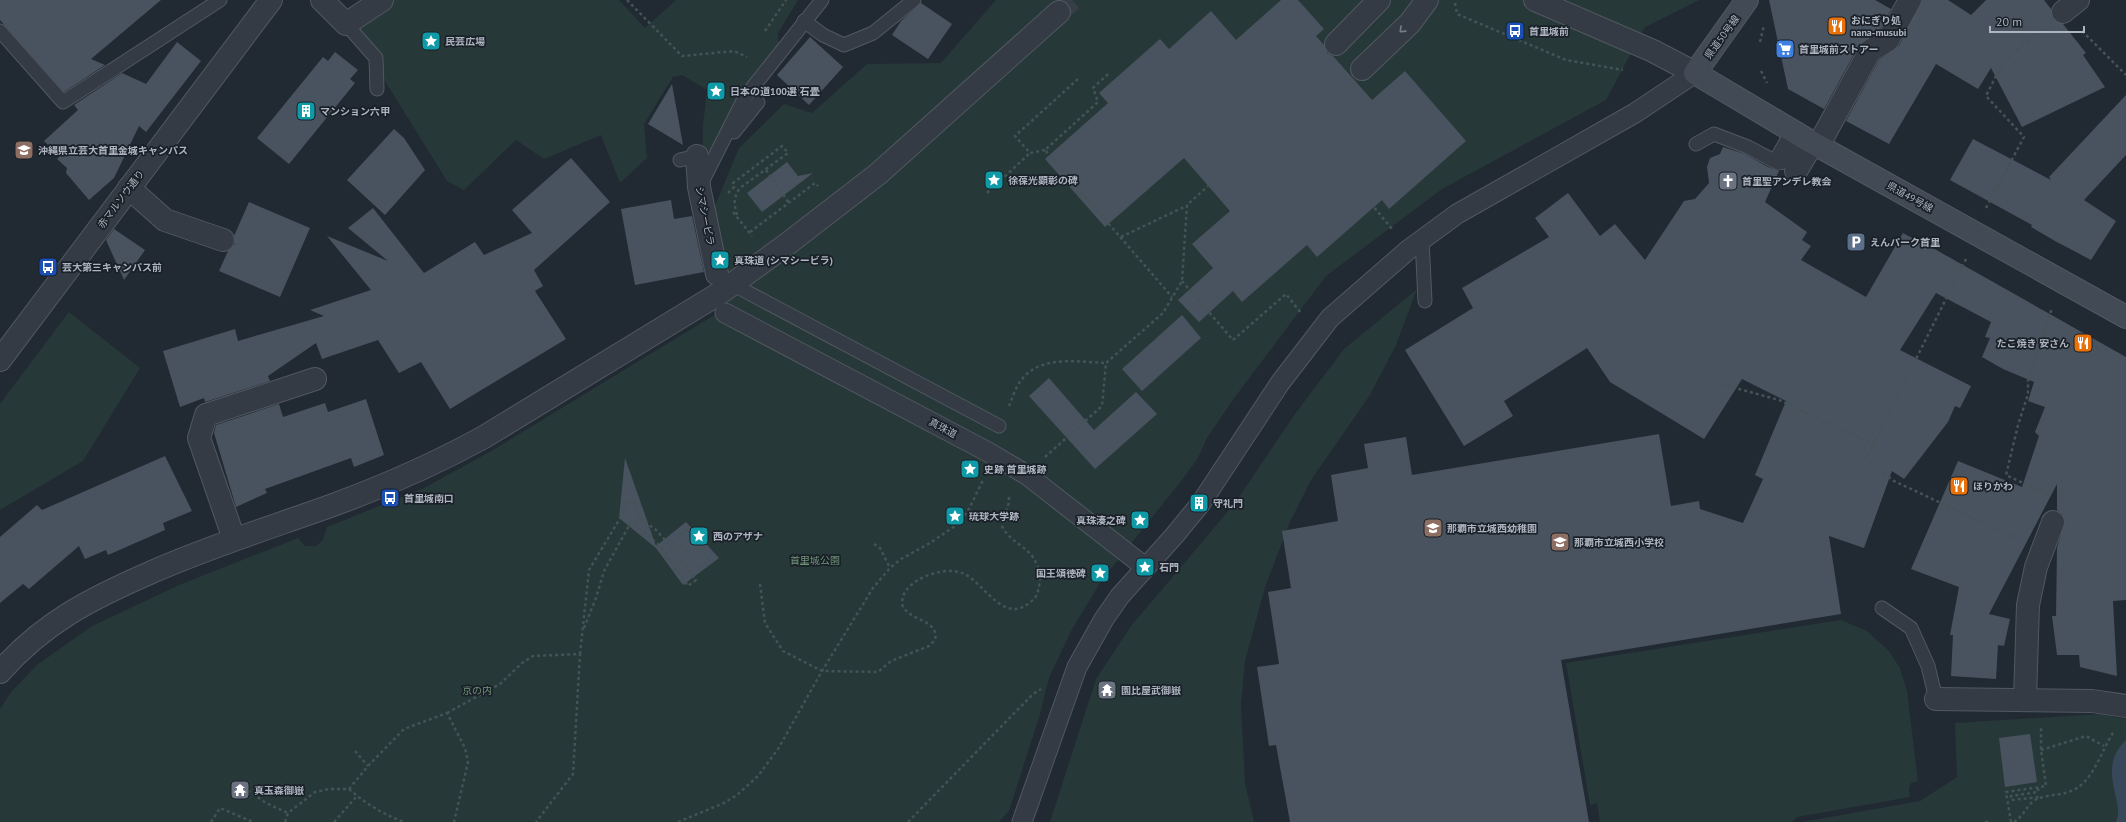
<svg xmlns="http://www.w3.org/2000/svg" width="2126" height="822" viewBox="0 0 2126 822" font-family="'PT Sans','Noto Sans JP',sans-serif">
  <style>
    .green { fill: #273838 }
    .water { fill: #38475a }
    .building { fill: #49535f }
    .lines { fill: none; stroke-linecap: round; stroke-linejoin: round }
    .tertiary-tunnel { stroke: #363e48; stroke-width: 22; stroke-dasharray: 22 11; stroke-linecap: butt }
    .service-casing { stroke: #515862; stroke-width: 15 }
    .pedestrian-casing { stroke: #515862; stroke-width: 21 }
    .minor-casing { stroke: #515862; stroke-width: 24 }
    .tertiary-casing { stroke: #515862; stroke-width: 24 }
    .secondary-casing { stroke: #515862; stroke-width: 24 }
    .path { stroke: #445355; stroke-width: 2.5; stroke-dasharray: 3 3; stroke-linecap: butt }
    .service { stroke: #343b44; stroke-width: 13 }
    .pedestrian { stroke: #343b44; stroke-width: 19 }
    .minor { stroke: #343b44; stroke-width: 22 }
    .tertiary { stroke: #343b44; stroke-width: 22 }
    .secondary { stroke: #424a56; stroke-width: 22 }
    .oneway { stroke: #777e89 }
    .labels { text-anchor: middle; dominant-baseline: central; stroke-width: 3.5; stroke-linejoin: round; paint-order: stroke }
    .poi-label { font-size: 10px; font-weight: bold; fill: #aeb5c1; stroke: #1a2028; text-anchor: start }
    .street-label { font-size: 10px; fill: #aeb5c1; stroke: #1a2028 }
    .park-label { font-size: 10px; fill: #709478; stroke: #1a2028 }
  </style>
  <rect width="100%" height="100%" fill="#212933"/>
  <g class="green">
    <polygon points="393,0 619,0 645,28 676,0 798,0 778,33 779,54 703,162 703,125 707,90 682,75 673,77 644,124 647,158 620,183 601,135 544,159 516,140 464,190 447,181 352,28"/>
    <polygon points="996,0 1699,0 1645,27 1606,100 1442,189 1326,276 1235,397 1207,438 1198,458 1182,480 1102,580 1071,631 1049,678 1040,714 1009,811 999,822 0,822 0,709 12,691 37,665 92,626 179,585 298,538 305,546 316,546 323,540 327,527 424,488 493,450 729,306 714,208 739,148 784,104 812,113 867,64 941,63"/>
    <polygon points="1417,289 1396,345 1370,395 1311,480 1290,522 1265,587 1245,661 1241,704 1245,783 1254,822 1050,822 1096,679 1131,626 1235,503 1295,414 1344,349"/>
    <polygon points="69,312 140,368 83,461 0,510 0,404"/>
    <polygon points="1841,620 1867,631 1889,651 1900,668 1907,691 1918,781 1911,783 1909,788 1910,797 1797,817 1792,822 1600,822 1597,803 1590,805 1566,663"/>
    <polygon points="2100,714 2126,719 2126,822 1802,822 1920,801 1957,777 1955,723"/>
  </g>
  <path class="water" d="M 2126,740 L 2126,822 L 2116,822 C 2126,801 2095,770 2126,740 Z"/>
  <g class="building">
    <polygon points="0,0 161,0 91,59 105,65 64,92 0,20"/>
    <polygon points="1281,0 1298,0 1324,29 1316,36 1324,45 1327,53 1333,56 1372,100 1405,71 1466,141 1389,209 1382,200 1317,257 1307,245 1242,302 1233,291 1199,322 1178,300 1213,268 1192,244 1230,211 1184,158 1105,227 1045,159 1108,103 1099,93 1160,39 1169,49 1211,11 1236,40"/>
    <polygon points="1769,0 1875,0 1891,9 1879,31 1859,45 1824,109 1788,89"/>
    <polygon points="1922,0 1948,0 1971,15 1986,0 2044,0 2051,9 2053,19 2063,24 2086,53 2083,55 2105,87 2022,127 1991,68 1978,89 1936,64 1889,144 1846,121 1879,60 1899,46"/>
    <polygon points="921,3 952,24 928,59 892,35 901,21"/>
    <polygon points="810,37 843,67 809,105 777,75"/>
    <polygon points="177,42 201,61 146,132 139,126 114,178 89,200 66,173 67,168 57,159 60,156 44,141 78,110 74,105 122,73 146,84"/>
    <polygon points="335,52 358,70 350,79 355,83 289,164 257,138 323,57 328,61"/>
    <polygon points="672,84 683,145 648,124"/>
    <polygon points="2126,95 2126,155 2084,200 2116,221 2091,260 2055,241 2031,227 2032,225 1950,180 1973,139 2051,180 2049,177"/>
    <polygon points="394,129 404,138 425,170 385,215 347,180"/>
    <polygon points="1723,147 1745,154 1768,167 1779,171 1765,202 1807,232 1802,240 1811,246 1801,260 1866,297 1903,233 1930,248 1931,247 2126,357 2126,600 2113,601 2117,676 2080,667 2079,655 2057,655 2052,616 2056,616 2057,548 2065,520 2062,514 2057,510 2057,484 1989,614 2010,619 2004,646 1998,645 1996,679 1951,676 1953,635 1950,635 1959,587 1911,569 1958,461 2022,487 2039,436 2035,432 2045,407 2028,401 2034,382 2003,369 1982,357 1990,338 1985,337 1991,322 1936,293 1900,350 1971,386 1960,408 1955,406 1948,422 1904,479 1892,471 1864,548 1829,536 1841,614 1561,660 1589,822 1290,822 1276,745 1269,746 1257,667 1279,664 1268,592 1291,588 1282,531 1338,521 1331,475 1368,468 1364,444 1406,437 1412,475 1659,434 1671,506 1699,501 1700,509 1743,523 1763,479 1755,475 1786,401 1742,379 1704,439 1610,382 1587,348 1504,401 1513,416 1464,446 1405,350 1473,308 1462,288 1549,237 1535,218 1568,193 1600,236 1615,224 1645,260 1684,201 1695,199 1709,183 1707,167 1710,158 1720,154"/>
    <polygon points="571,158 610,202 534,270 543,286 535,291 566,339 450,409 421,362 399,373 378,340 322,359 316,343 268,376 270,381 205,402 204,398 180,407 163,351 235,329 238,341 324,316 310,310 371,290 327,236 388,261 348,228 373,208 424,273 475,242 484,255 532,233 512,210"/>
    <polygon points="787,162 798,176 813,173 762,212 747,193"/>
    <polygon points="671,200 674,219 692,216 704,272 635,285 621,209"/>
    <polygon points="249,202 310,228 280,297 219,271 228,251 235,244 234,236"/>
    <polygon points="114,229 145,250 124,280 106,240"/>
    <polygon points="1182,315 1201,338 1142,391 1122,369"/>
    <polygon points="1049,378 1094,430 1136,392 1157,414 1095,469 1029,396"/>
    <polygon points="366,399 384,455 354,467 351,458 265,489 267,493 236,507 214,433 216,425 279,404 283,417 325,403 328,412"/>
    <polygon points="165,456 192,511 163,523 165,530 108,555 106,550 85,559 79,546 29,589 23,584 0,603 0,537 37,505 42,510"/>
    <polygon points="625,458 656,546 686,522 719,558 683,585 656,548 619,518"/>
    <polygon points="2030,734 2037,782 2005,787 1999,738"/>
  </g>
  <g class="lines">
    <polyline class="tertiary-tunnel" points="1059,12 1072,0"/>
    <g class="service-casing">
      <g id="service">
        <polyline points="804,21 823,35 844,45 873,33 914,0"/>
        <polyline points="346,24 376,58 377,89"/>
        <polyline points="0,31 63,102 220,0"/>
        <polyline points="734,132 758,102"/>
        <polyline points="1696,144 1714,134 1748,147 1778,163 1782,158"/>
        <polyline points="680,160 697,156"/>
        <polyline points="701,184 745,97 822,0"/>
        <polyline points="1422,239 1425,301"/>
        <polyline points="732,284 999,426"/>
        <polyline points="1882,608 1911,628 1928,666 1936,699"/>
      </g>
    </g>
    <g class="pedestrian-casing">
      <g id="pedestrian">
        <polyline points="725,313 988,452 1027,475 1145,567"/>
        <polyline points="1022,822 1077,667 1104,619 1120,596 1174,536 1201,503 1280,383 1330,318 1408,250 1457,214 1635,113 1695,73"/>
      </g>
    </g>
    <g class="minor-casing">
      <g id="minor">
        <polyline points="322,0 346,24 382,0"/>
        <polyline points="2063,12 2078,0"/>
        <polyline points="1336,44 1379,0"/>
        <polyline points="1362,69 1410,23 1427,0"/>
        <polyline points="1818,146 1870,51 1888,40 1910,0"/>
        <polyline points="697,156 699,187 717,274"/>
        <polyline points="1782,158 1796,133"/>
        <polyline points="1796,171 1813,143"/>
        <polyline points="129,188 165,220 223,240"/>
        <polyline points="234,539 199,438 206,415 315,379"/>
        <polyline points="1936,699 2092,701 2126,706"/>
        <polyline points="2025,700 2028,605 2036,567 2053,522"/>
      </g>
    </g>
    <g class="tertiary-casing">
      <g id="tertiary">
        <polyline points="1535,0 1653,51 1695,73"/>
        <polyline points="0,360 271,0"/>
        <path d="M 0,672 C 44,622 92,598 152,572 C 211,546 272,527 333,505 C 385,486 435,464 484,437 L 720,293 L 786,245 L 878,174 L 1059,12"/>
      </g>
    </g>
    <g class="secondary-casing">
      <polyline id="secondary" points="1747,0 1695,73 1813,143 2126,317"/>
    </g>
    <g class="path">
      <polyline points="627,0 682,56 734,51 747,57"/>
      <polyline points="1455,3 1457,14 1566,60 1623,70"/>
      <polyline points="765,31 786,0"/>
      <polyline points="2082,31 2126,75"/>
      <polyline points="1760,42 1764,25"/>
      <polyline points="1761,71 1767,83"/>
      <polyline points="1108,74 1093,88 1098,102 1045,150 1172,297"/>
      <polyline points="1045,150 1030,153 1015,136 1078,79"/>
      <polyline points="766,170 789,203"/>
      <path d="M 728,193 L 734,187 L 733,183 L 782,146 L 788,153 L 740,188 C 733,198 734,204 737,215"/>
      <polyline points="987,193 1030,153"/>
      <polyline points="1363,194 1392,229"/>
      <polyline points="1986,208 2024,137 1986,96 1999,70 2008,58 2043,29"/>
      <polyline points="733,212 752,236"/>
      <polyline points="750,232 815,183 818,186"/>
      <polyline points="1121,237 1186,206"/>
      <polyline points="1966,259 1866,459 1894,481 2018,539"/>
      <polyline points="1182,281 1233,340 1286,294 1301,313"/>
      <polyline points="1721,384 1779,400 1873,444"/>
      <path d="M 1009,406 C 1013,397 1016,385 1023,378 C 1042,355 1079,362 1106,363"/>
      <polyline points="1045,457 1102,406 1106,363 1163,313 1182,281 1187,205 1208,186"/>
      <polyline points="2049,495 2006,475 2018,425 2028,394 2028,381 2052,308"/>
      <polyline points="874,544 880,548 890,568"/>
      <path d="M 760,584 L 765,623 L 783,651 L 822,671 L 878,672 L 891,661 L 929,646 L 935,640 C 940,619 907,621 902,604 C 902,592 909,586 918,580 C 930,573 948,568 962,573 C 982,580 1000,620 1025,606 C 1029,603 1034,600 1036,596 C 1041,585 1041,573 1036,563 C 1030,547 1009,542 1002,526 L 1009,502 L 1009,495"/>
      <polyline points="584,628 596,598 604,571 631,522 660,546 688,586 696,580 669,544"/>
      <polyline points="580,654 589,570 625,510 624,502 634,500 640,518 656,530 669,544 686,530 709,560 699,568 682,545 674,551"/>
      <polyline points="447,713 500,684 522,663 533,656 580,654 573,774 536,822"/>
      <polyline points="2041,750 2086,736 2104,746"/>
      <polyline points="355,751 368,766"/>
      <polyline points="243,787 266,803 288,813"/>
      <polyline points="2038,788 2038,792 2011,796 2011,800 2041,797"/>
      <polyline points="349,789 368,766 404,729 447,713 465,748 468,762 454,822"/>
      <polyline points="211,822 220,808 253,822"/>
      <path d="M 285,822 L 288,813 L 315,792 L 329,789 L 349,789 C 366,804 383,814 404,822"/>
      <polyline points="334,822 357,796"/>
      <polyline points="678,822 724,803 737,795 758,776 778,749 822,671 873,588 890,568 901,559 930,543 958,524 969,509 983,480"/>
      <polyline points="908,822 1033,694 1041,689"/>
      <polyline points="1985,822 1991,822"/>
      <polyline points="2011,822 2006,792 2046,786 2041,750 2041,727"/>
      <path d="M 2014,822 C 2023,817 2026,806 2035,800 C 2046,794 2059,796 2071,791 C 2093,783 2101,751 2113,733"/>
    </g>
    <use href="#service" class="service"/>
    <use href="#pedestrian" class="pedestrian"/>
    <use href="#minor" class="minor"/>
    <use href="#tertiary" class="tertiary"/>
    <use href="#secondary" class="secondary"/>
  </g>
  <defs><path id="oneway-chevron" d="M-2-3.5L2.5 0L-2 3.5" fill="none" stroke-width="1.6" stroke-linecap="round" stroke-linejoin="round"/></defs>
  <use class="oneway" href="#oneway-chevron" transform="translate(1402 30) rotate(136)"/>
  <defs>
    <g id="restaurant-square" transform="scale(1)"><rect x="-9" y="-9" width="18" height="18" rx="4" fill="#e8710a" stroke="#1a2028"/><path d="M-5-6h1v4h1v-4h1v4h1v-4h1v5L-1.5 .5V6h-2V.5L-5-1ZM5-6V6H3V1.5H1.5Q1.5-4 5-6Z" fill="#fff"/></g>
    <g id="bus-square" transform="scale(1)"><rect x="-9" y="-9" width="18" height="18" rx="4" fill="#1a4fb4" stroke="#1a2028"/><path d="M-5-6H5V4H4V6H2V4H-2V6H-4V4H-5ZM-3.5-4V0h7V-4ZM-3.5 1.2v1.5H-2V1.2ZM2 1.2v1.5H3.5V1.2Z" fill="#fff"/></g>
    <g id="sight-square" transform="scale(1)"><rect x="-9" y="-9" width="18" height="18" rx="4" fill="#0f9aa8" stroke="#1a2028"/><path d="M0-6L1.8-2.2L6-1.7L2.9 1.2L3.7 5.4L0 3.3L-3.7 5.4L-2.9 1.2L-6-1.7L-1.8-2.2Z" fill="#fff"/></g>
    <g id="supermarket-square" transform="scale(1)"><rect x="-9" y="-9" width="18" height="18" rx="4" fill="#3f7fe0" stroke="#1a2028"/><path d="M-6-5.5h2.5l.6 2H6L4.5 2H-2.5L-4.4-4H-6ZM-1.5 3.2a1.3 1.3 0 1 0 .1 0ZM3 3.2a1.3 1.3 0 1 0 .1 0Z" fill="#fff"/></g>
    <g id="building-square" transform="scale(1)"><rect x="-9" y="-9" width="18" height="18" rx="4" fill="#0f9aa8" stroke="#1a2028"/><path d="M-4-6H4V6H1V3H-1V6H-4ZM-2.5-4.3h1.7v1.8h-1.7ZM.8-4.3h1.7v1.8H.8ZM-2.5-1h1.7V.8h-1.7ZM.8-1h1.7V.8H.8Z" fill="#fff"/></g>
    <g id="university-square" transform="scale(1)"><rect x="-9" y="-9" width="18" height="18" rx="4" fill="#8d6e63" stroke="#1a2028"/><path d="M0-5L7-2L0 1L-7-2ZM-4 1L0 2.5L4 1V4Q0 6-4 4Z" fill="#fff"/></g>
    <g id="church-square" transform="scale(1)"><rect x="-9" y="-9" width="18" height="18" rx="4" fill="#6b7280" stroke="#1a2028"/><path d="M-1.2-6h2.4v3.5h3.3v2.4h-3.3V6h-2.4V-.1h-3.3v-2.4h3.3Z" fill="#fff"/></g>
    <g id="parking-square" transform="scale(1)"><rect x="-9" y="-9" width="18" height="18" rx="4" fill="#5c6f8a" stroke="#1a2028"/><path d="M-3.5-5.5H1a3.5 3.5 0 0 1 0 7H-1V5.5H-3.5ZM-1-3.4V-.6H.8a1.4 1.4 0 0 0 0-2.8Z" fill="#fff"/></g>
    <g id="school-square" transform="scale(1)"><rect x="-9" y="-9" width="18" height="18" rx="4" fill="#8d6e63" stroke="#1a2028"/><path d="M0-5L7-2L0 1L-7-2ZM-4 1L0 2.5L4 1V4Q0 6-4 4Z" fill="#fff"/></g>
    <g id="temple-square" transform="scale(1)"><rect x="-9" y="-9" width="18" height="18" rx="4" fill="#6b7280" stroke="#1a2028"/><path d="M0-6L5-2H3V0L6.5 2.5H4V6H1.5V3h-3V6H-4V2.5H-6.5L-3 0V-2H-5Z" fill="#fff"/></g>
  </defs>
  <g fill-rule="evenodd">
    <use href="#restaurant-square" x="1837" y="26"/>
    <use href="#bus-square" x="1515" y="31"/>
    <use href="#sight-square" x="431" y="41"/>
    <use href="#supermarket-square" x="1785" y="49"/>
    <use href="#sight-square" x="716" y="91"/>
    <use href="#building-square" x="306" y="111"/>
    <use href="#university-square" x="24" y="150"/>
    <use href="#sight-square" x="994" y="180"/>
    <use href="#church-square" x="1728" y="181"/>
    <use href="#parking-square" x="1856" y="242"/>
    <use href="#sight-square" x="720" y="260"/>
    <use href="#bus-square" x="48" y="267"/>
    <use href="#restaurant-square" x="2083" y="343"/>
    <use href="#sight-square" x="970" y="469"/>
    <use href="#restaurant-square" x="1959" y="486"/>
    <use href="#bus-square" x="390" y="498"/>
    <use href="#building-square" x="1199" y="503"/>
    <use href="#sight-square" x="955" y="516"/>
    <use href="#sight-square" x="1140" y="520"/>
    <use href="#school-square" x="1433" y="528"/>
    <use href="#sight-square" x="699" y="536"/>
    <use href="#school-square" x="1560" y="542"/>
    <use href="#sight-square" x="1145" y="567"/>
    <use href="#sight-square" x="1100" y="573"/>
    <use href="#temple-square" x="1107" y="690"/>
    <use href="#temple-square" x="240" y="790"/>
  </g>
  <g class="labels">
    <g class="poi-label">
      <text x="1851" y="20">おにぎり処<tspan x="1851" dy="12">nana-musubi</tspan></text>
      <text x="1529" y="31">首里城前</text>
      <text x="445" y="41">民芸広場</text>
      <text x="1799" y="49">首里城前ストアー</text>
      <text x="730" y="91">日本の道100選 石畳</text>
      <text x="320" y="111">マンション六甲</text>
      <text x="38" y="150">沖縄県立芸大首里金城キャンパス</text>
      <text x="1008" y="180">徐葆光顕彰の碑</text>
      <text x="1742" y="181">首里聖アンデレ教会</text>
      <text x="1870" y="242">えんパーク首里</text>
      <text x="734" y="260">真珠道 (シマシービラ)</text>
      <text x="62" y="267">芸大第三キャンパス前</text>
      <text x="2069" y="343" text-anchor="end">たこ焼き 安さん</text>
      <text x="984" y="469">史跡 首里城跡</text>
      <text x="1973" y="486">ほりかわ</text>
      <text x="404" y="498">首里城南口</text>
      <text x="1213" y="503">守礼門</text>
      <text x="969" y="516">琉球大学跡</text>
      <text x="1126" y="520" text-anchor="end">真珠湊之碑</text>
      <text x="1447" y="528">那覇市立城西幼稚園</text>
      <text x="713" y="536">西のアザナ</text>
      <text x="1574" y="542">那覇市立城西小学校</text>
      <text x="1159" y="567">石門</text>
      <text x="1086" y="573" text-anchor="end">国王頌徳碑</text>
      <text x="1121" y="690">園比屋武御嶽</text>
      <text x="254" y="790">真玉森御嶽</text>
    </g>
    <g class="street-label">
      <text transform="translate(1722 37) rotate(-54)">県道50号線</text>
      <text transform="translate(1910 197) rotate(29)">県道49号線</text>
      <text transform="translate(121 199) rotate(-53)">赤マルソウ通り</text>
      <text transform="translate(705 216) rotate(79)">シマシービラ</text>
      <text transform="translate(943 428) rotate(28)">真珠道</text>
    </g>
    <g class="park-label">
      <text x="815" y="560">首里城公園</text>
      <text x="477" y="690">京の内</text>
    </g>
  </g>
  <path d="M1990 26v6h94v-6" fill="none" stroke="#aeb5c1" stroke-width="2"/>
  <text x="1996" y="26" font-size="12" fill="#aeb5c1" stroke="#1a2028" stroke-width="3" paint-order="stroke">20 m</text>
</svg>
